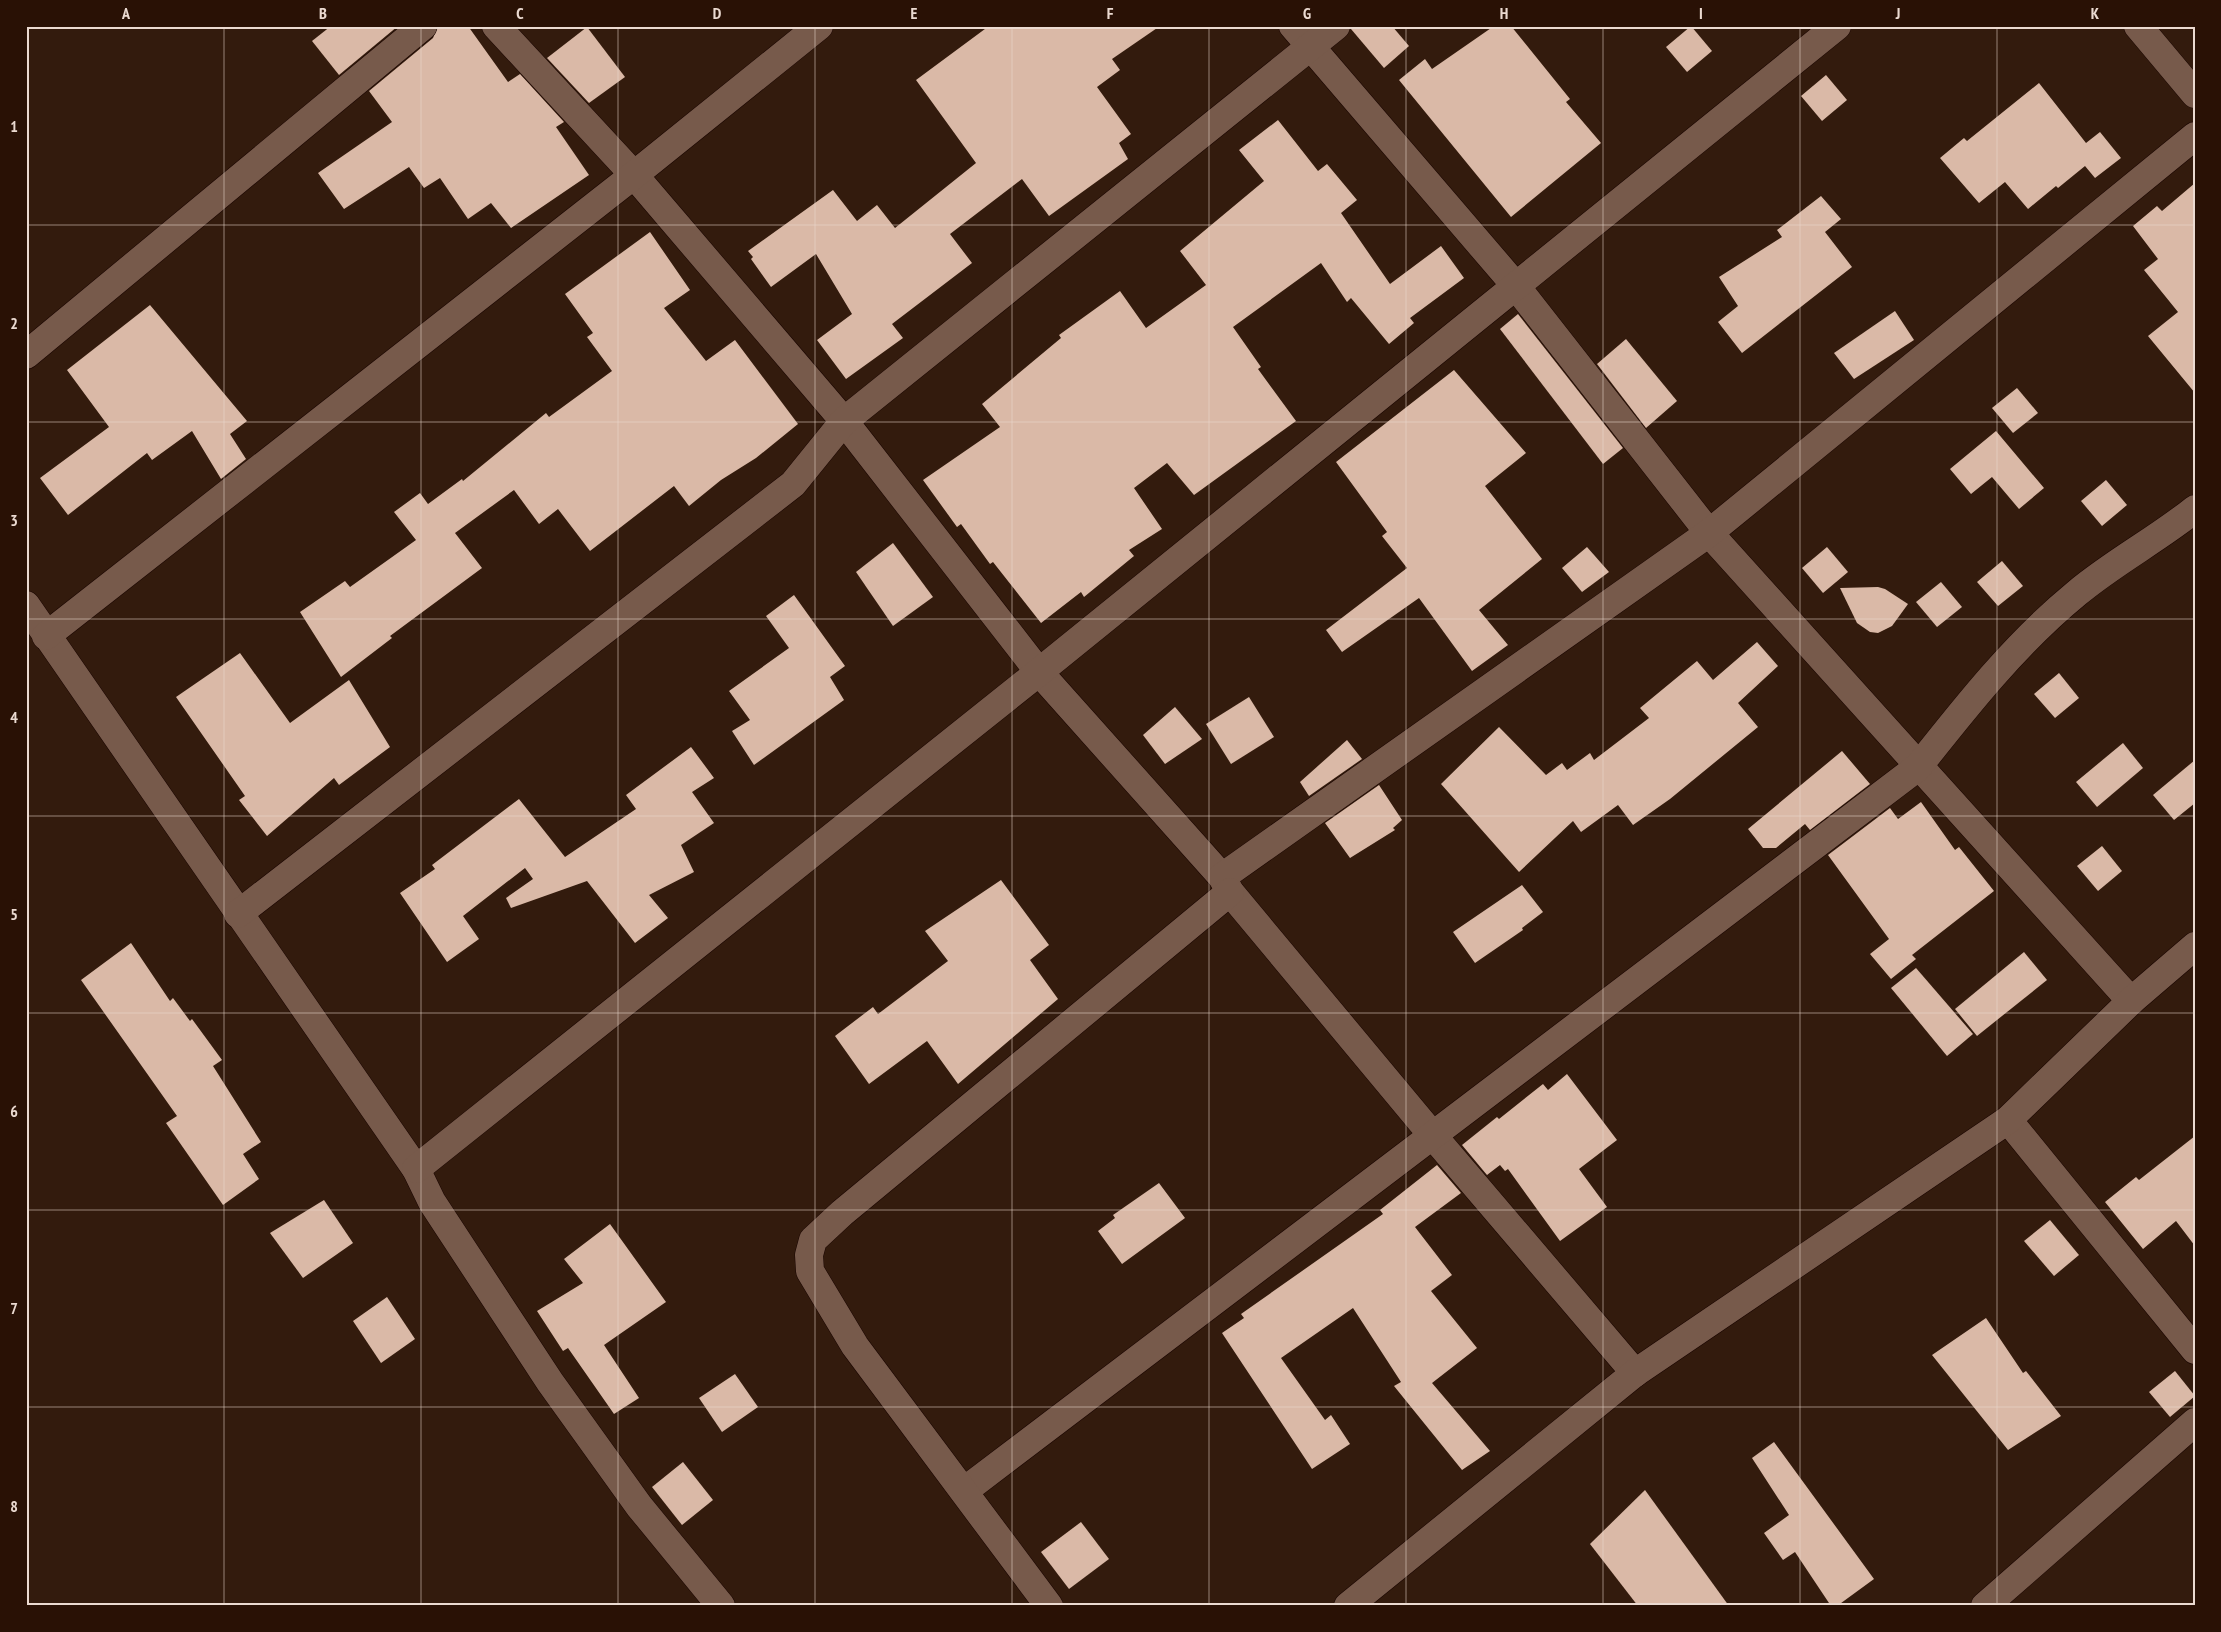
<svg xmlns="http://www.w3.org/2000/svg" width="2221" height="1632" viewBox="0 0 2221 1632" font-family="'PT Sans Narrow',sans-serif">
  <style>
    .building { fill: #dab9a7 }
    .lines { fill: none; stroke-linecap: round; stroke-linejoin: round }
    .minor-casing { stroke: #1a0500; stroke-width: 29 }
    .minor { stroke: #775a4b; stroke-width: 28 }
    .grid { fill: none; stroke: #ebdad1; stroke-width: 1; stroke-opacity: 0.55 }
    .neatline { fill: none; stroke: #ebdad1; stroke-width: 2 }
    .grid-label { font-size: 16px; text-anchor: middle; font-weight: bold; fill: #ebdad1 }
  </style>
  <rect width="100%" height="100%" fill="#331b0d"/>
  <g class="building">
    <polygon points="331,26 398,26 339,75 312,41"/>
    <polygon points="438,26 468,26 508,82 520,74 564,122 556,127 589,175 511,228 491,203 468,219 440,178 424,188 409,167 344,209 318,173 392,122 369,91 433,38"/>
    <polygon points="989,26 1160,26 1112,59 1120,70 1097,87 1131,134 1119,143 1128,159 1049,216 1022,179 950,234 972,263 892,324 903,338 846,379 817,340 852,314 816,254 771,287 751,259 753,257 748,251 833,190 857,221 877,205 895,228 976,163 916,80"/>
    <polygon points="1351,26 1392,26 1409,46 1384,68 1351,29"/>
    <polygon points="1494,26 1511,26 1570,99 1566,102 1601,143 1511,217 1399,80 1425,59 1432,69"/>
    <polygon points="1691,26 1712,51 1687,72 1666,47"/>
    <polygon points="587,27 625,77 589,103 547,58"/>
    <polygon points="1826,75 1847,100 1822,121 1801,96"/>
    <polygon points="2039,83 2086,143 2100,132 2121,158 2095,178 2085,166 2058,188 2056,186 2028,209 2005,182 1979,203 1940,158 1964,138 1967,141"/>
    <polygon points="1278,120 1318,171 1327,164 1357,200 1341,213 1390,284 1441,246 1464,278 1410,318 1414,323 1389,344 1351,298 1347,302 1321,263 1233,327 1261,367 1258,369 1296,421 1194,495 1167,463 1134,488 1162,529 1129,550 1134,556 1084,597 1081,592 1041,623 993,562 990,564 961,524 957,527 923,480 1000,427 982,404 1061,338 1059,335 1120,291 1146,328 1206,285 1180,251 1264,181 1239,150"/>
    <polygon points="2195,183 2195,393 2148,336 2178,312 2144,270 2158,259 2133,226 2157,206 2162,211"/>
    <polygon points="1821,196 1841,219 1825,232 1852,267 1742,353 1718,322 1738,306 1719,277 1782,237 1777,230"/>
    <polygon points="650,232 690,290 664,308 706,361 735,340 798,424 756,458 721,480 689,506 674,486 590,551 558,509 539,524 514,490 455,533 482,568 390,636 392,638 341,677 300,612 345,581 350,587 416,540 394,512 420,493 428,504 462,479 463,481 546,413 549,417 612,371 587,337 593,333 565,294"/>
    <polygon points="150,305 247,421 230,434 246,459 221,479 192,431 152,460 147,453 68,515 40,478 109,427 67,370"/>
    <polygon points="1895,311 1914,340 1854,379 1834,353"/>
    <polygon points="1518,314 1623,448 1603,464 1500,329"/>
    <polygon points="1626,339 1677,401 1646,428 1597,364"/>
    <polygon points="1454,370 1526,453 1485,486 1542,559 1479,610 1508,645 1472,671 1419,598 1342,652 1326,630 1407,568 1382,536 1387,532 1336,462"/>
    <polygon points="2017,388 2038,413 2013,433 1992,408"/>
    <polygon points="1996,431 2044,488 2019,509 1992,477 1971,494 1950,469"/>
    <polygon points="2106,480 2127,505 2102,526 2081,501"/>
    <polygon points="893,543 933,597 893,626 856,572"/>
    <polygon points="1587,547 1609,572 1582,592 1562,568"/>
    <polygon points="1827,547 1848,572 1823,593 1802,568"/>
    <polygon points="2002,561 2023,586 1998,606 1977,582"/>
    <polygon points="1941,582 1962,607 1937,627 1916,602"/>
    <polygon points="1878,587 1885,589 1908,604 1892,626 1878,633 1870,632 1857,623 1840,588"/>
    <polygon points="794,595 845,666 830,677 844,700 754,765 732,731 750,720 729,691 789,648 766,616"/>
    <polygon points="1757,642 1778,666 1738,703 1758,727 1670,799 1633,825 1618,805 1581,832 1573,821 1519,872 1441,784 1499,727 1546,775 1562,763 1567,770 1590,753 1594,760 1649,718 1640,708 1697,661 1713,680"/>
    <polygon points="240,653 290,723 349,680 390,747 339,785 334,778 267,836 239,800 245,796 176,697"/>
    <polygon points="2059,673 2079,698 2055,718 2034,694"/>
    <polygon points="1249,697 1274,737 1231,764 1206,724"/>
    <polygon points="1175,707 1202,739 1165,764 1143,735"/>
    <polygon points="1347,740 1362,759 1309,796 1300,782"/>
    <polygon points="2123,743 2143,768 2097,807 2076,782"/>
    <polygon points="691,747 714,778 692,792 714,823 681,845 694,872 649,895 668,918 635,943 587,881 511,908 506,898 533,879 525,868 463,916 479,939 447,962 400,893 435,869 432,865 519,799 565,857 636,809 626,795"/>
    <polygon points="1842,751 1870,784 1810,830 1805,824 1776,848 1763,848 1748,829"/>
    <polygon points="2195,760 2195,803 2174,820 2153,795"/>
    <polygon points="1379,785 1402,820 1393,828 1395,830 1350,858 1325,823"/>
    <polygon points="1921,802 1955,850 1959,847 1994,891 1912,955 1916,959 1891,979 1870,954 1889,939 1828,855 1890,808 1898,819"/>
    <polygon points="2102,846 2122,871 2098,891 2077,866"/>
    <polygon points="1001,880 1049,945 1030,960 1058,999 958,1084 927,1041 869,1084 835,1036 873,1007 878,1014 948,961 925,931"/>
    <polygon points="1522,885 1543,912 1522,928 1523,930 1475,963 1453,932"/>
    <polygon points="131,943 170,1001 173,998 190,1021 192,1019 222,1060 213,1066 261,1142 243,1154 259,1179 223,1205 166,1123 177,1116 81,980"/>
    <polygon points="2024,952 2047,980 1977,1036 1955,1009"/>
    <polygon points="1916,968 1973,1034 1947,1056 1891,988"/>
    <polygon points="1567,1074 1617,1140 1579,1169 1607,1207 1560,1241 1508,1169 1505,1171 1500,1165 1487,1175 1462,1145 1497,1117 1499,1119 1543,1084 1548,1090"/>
    <polygon points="2195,1136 2195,1246 2176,1221 2143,1249 2105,1202 2136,1177 2139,1180"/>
    <polygon points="1437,1165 1461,1193 1415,1227 1452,1275 1431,1291 1477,1348 1432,1383 1490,1451 1462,1470 1394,1386 1401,1382 1353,1308 1281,1358 1325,1420 1331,1415 1350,1444 1312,1469 1222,1333 1244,1318 1241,1314 1383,1214 1380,1210"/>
    <polygon points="1159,1183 1185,1218 1122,1264 1098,1231 1115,1218 1113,1215"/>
    <polygon points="324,1200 353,1243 303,1278 270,1233"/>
    <polygon points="2050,1220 2079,1255 2054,1276 2024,1241"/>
    <polygon points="610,1224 666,1302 604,1345 639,1398 614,1414 568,1348 563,1351 537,1311 583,1283 564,1259"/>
    <polygon points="387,1297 415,1339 381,1363 353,1321"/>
    <polygon points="1986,1318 2023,1373 2026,1371 2061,1416 2008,1450 1932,1355"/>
    <polygon points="2175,1371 2195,1396 2170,1417 2149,1392"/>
    <polygon points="735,1374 758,1407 722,1432 699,1398"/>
    <polygon points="1774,1442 1874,1579 1837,1606 1831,1606 1795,1552 1783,1560 1764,1533 1789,1515 1752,1458"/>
    <polygon points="683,1462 713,1500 682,1525 652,1487"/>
    <polygon points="1645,1490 1729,1606 1638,1606 1590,1544"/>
    <polygon points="1081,1522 1109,1559 1069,1589 1041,1552"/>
  </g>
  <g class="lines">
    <g class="minor-casing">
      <g id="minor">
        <polyline points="496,26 634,175 844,421 1039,672 1222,877 1230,892 1434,1137 1635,1373"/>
        <polyline points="1293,26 1515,285 1709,533 2131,1001"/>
        <polyline points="2138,26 2195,94"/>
        <polyline points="26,355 423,26"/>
        <polyline points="26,605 416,1169 432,1202 550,1382 639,1506 721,1606"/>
        <polyline points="46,636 634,175 819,26"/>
        <polyline points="1222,877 1709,533 2195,136"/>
        <polyline points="238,914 793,484 844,421 1336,26"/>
        <polyline points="2008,1120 2195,1350"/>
        <polyline points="416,1169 1039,672 1837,26"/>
        <path d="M 964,1491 L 1918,767 C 1967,705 2016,643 2077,593 C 2114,562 2158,539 2195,509"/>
        <polyline points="1049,1606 855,1346 810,1271 809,1255 813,1240 842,1213 1230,892"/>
        <polyline points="1348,1606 1635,1373 2008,1120 2131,1001 2195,946"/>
        <polyline points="1985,1606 2195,1422"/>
      </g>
    </g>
    <use href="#minor" class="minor"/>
  </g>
  <path class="grid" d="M 224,26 L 224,1606M 421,26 L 421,1606M 618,26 L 618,1606M 815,26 L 815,1606M 1012,26 L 1012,1606M 1209,26 L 1209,1606M 1406,26 L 1406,1606M 1603,26 L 1603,1606M 1800,26 L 1800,1606M 1997,26 L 1997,1606M 26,225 L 2195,225M 26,422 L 2195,422M 26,619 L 2195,619M 26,816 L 2195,816M 26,1013 L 2195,1013M 26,1210 L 2195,1210M 26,1407 L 2195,1407"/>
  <rect width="2221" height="1632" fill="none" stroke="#291105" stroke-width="55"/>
  <rect x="28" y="28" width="2166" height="1576" class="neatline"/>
  <g class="grid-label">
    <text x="126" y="19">A</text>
    <text x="323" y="19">B</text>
    <text x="520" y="19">C</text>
    <text x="717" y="19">D</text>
    <text x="914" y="19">E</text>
    <text x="1110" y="19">F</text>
    <text x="1307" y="19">G</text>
    <text x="1504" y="19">H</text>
    <text x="1701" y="19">I</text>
    <text x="1898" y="19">J</text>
    <text x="2095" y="19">K</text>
    <text x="14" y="132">1</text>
    <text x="14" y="329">2</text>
    <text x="14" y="526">3</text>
    <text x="14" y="723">4</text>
    <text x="14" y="920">5</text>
    <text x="14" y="1117">6</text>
    <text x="14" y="1314">7</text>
    <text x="14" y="1512">8</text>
  </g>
</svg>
